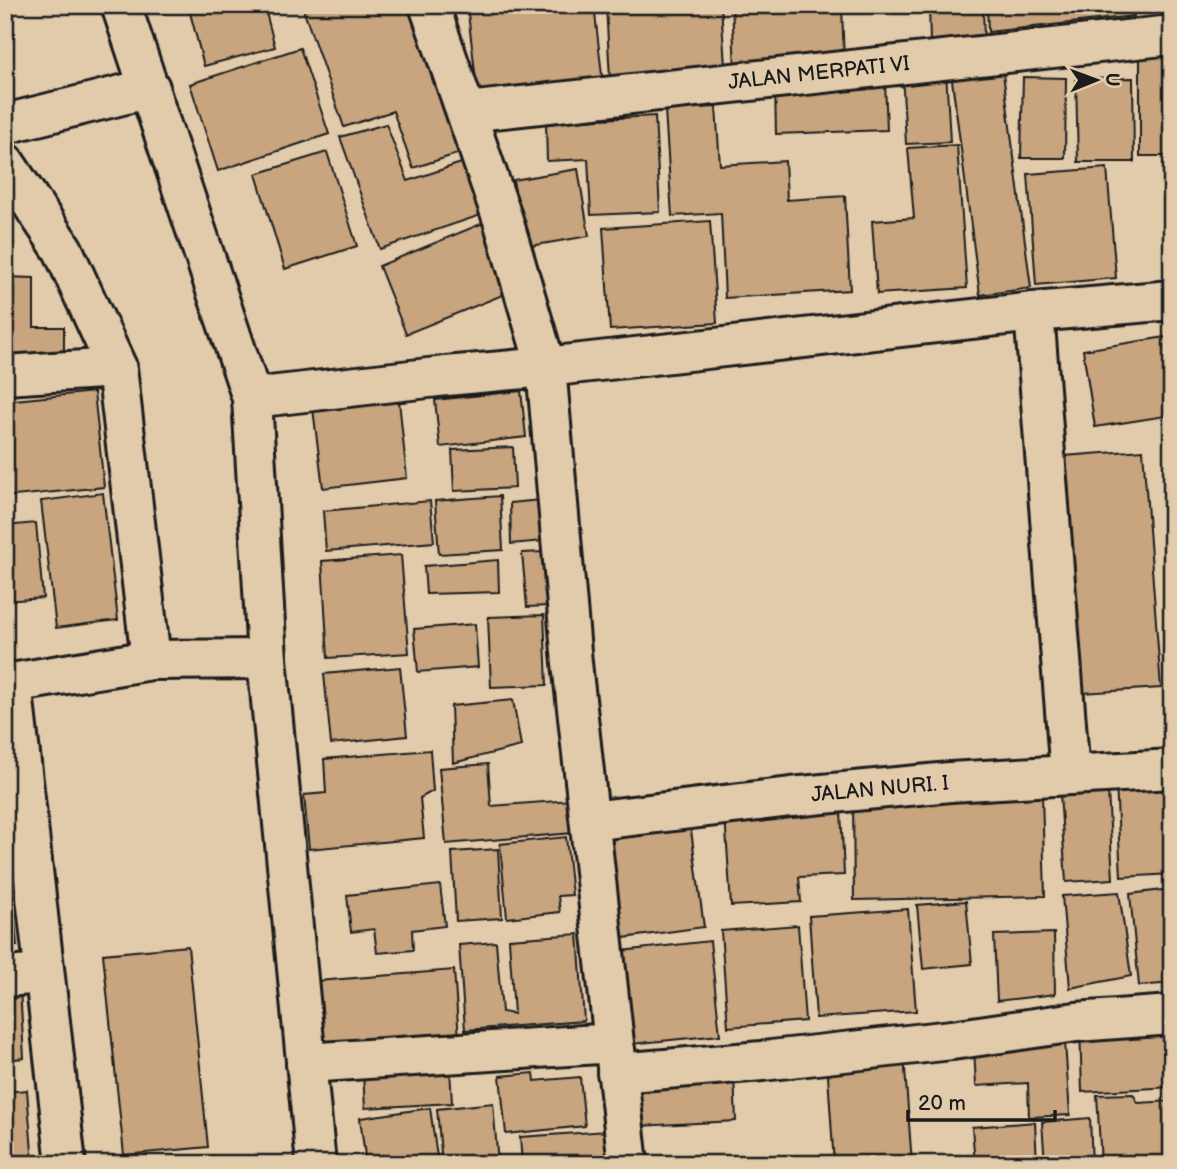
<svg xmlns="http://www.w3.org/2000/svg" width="1177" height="1169" viewBox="0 0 1177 1169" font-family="'Balsamiq Sans',sans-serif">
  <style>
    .building { fill: #c8a57f; stroke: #1c1c1c; stroke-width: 2 }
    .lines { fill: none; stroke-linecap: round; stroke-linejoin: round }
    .minor-casing { stroke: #1c1c1c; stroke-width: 44 }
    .minor { stroke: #e2cbab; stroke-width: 38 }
    .labels { text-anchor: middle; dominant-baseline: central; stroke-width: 5; stroke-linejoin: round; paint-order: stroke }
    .street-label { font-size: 21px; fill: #1c1c1c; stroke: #e2cbab }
  </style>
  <rect width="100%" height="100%" fill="#e2cbab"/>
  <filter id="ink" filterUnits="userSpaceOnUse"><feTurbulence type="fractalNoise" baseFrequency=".0143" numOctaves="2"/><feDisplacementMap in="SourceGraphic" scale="14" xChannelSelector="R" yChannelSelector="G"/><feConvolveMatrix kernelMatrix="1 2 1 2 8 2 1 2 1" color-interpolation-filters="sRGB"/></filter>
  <g filter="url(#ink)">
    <g class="building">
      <polygon points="188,5 264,5 275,47 204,66"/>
      <polygon points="418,5 466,151 413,168 393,111 344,127 302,6"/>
      <polygon points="467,5 594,5 603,84 478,97"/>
      <polygon points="606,5 721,5 725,66 610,79"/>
      <polygon points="732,5 842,5 844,65 735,69"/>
      <polygon points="929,5 983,5 984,41 930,43"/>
      <polygon points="987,5 1134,5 1134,16 988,32"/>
      <polygon points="300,48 329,134 218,171 190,84"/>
      <rect x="1140" y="51" width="32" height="105"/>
      <polygon points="946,70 950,142 906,144 902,72"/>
      <polygon points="1003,73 1031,288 980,295 952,80"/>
      <polygon points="1023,77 1066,78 1065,158 1021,158"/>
      <polygon points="1133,78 1134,162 1078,162 1076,79"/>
      <polygon points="885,82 887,130 776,134 775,85"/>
      <polygon points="716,107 720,165 785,161 787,200 845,196 850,290 725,298 721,213 672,216 665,110"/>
      <polygon points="655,116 660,212 591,215 588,159 547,161 546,122"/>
      <polygon points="386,124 408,181 467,161 487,213 380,249 340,137"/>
      <polygon points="957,145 967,288 877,294 872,221 914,218 908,148"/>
      <polygon points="327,152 357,246 285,269 256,174"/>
      <polygon points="1107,168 1116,278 1036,285 1028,174"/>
      <polygon points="578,169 589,236 524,247 513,180"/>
      <polygon points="488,221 515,290 406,334 379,266"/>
      <polygon points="710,221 717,323 610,330 603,228"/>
      <polygon points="5,277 34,278 34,327 64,327 64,364 5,364"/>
      <polygon points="1172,336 1172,415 1095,427 1083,350"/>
      <polygon points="398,391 407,478 323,488 312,401"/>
      <polygon points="521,391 526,437 440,447 435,400"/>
      <polygon points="94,392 104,487 5,497 5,401"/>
      <polygon points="513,447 515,488 454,491 452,450"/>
      <polygon points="1143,450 1161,688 1082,693 1064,456"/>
      <polygon points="103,493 118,620 56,628 41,501"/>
      <polygon points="500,496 503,550 439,554 435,501"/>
      <polygon points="551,499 554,540 511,544 510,503"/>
      <polygon points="430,501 434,542 326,551 323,511"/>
      <polygon points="36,523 43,598 5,601 5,526"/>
      <polygon points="544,552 548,606 527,607 522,553"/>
      <polygon points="401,555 409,653 328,658 322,561"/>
      <polygon points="498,560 499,592 426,594 424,566"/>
      <polygon points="544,615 547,685 491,687 488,617"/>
      <polygon points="475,624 478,667 418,672 414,629"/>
      <polygon points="400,667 407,736 331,744 324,674"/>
      <polygon points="513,700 521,746 453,763 451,706"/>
      <polygon points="430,750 433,791 420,798 424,838 309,849 304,795 326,793 324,759"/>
      <polygon points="488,764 491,806 571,800 573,833 446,844 439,768"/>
      <polygon points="1172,781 1172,874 1121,877 1116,784"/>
      <polygon points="1108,791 1113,879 1066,882 1060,794"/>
      <polygon points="1042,794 1045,896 854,900 853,797"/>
      <polygon points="841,809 844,875 799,877 801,902 731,906 725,815"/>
      <polygon points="5,812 17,946 5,947"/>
      <polygon points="690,823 704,927 623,938 610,834"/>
      <polygon points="566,837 572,895 558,896 560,912 507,918 500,844"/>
      <polygon points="498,849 502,918 456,921 452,852"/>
      <polygon points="440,885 445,926 412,930 413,950 377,953 374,929 351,932 347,895"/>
      <polygon points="1172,889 1172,983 1139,986 1130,894"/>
      <polygon points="1119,892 1131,976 1070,988 1062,896"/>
      <polygon points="966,901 972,964 923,969 917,905"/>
      <polygon points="908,909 916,1011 816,1018 809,916"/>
      <polygon points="798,925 805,1021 728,1027 721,931"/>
      <polygon points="1054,933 1055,994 997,1001 994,935"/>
      <polygon points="578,934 584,1021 465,1030 459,945 496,942 502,1012 514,1014 509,939"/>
      <polygon points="710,941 720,1035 631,1044 622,951"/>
      <polygon points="188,946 208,1147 124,1155 103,954"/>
      <polygon points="454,970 459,1039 323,1051 318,981"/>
      <polygon points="20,988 24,1058 5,1060 5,989"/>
      <polygon points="1172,1021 1172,1087 1082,1092 1080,1025"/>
      <polygon points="1065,1042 1070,1115 1029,1117 1028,1083 976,1086 974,1047"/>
      <polygon points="904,1055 912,1164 834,1164 827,1061"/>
      <polygon points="450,1069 452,1103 365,1108 363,1074"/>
      <polygon points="534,1073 535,1081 580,1077 585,1126 506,1134 500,1076"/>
      <polygon points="734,1075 736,1121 638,1126 635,1081"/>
      <polygon points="27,1090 33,1164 5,1164 5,1092"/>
      <polygon points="1133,1094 1138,1103 1172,1101 1172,1164 1101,1164 1097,1095"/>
      <polygon points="493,1103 498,1164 442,1164 437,1109"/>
      <polygon points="430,1108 438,1164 366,1164 360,1118"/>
      <polygon points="1090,1118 1092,1164 1045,1164 1042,1122"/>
      <polygon points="1035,1122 1037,1164 975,1164 972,1127"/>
      <polygon points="608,1131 611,1164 522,1164 520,1137"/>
    </g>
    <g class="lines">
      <g class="minor-casing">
        <g id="minor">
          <polyline points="121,5 252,398 267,659 316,1164"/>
          <polyline points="467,112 1172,35"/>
          <polyline points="5,124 150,88"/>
          <polyline points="5,163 63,250 117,368"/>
          <polyline points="1034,312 1070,775"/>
          <polyline points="5,375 117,368 151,660"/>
          <polyline points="252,398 446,376 546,367 503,220 429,5"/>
          <polyline points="12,683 66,1164"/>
          <polyline points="5,684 151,660 267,659"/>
          <polyline points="590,821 791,797 950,782 1172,769"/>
          <polyline points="5,977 44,974"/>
          <polyline points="615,1049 628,1164"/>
          <polyline points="306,1063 614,1043 572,663 546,367 1034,312 1172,300"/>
          <polyline points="617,1073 762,1061 952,1040 1076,1022 1172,1015"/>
        </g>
      </g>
      <use href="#minor" class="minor"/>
    </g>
  </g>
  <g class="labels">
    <g class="street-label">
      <text transform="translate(819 73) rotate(-6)">JALAN MERPATI VI</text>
      <text transform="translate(880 789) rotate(-5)">JALAN NURI. I</text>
    </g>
  </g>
  <rect width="1177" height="1169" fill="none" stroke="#e2cbab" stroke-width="28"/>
  <rect x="14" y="14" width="1149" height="1141" fill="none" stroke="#1c1c1c" stroke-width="2.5" filter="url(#ink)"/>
  <g transform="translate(1096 80) rotate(89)" stroke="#e2cbab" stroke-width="5" paint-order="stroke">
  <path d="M0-5L12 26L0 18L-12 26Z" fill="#1c1c1c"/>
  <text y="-10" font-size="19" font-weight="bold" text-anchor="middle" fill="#1c1c1c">U</text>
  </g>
  <path d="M908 1110v10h147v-10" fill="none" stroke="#1c1c1c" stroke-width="3.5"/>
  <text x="918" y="1110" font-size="21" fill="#1c1c1c" stroke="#e2cbab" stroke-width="5" paint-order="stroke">20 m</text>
</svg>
